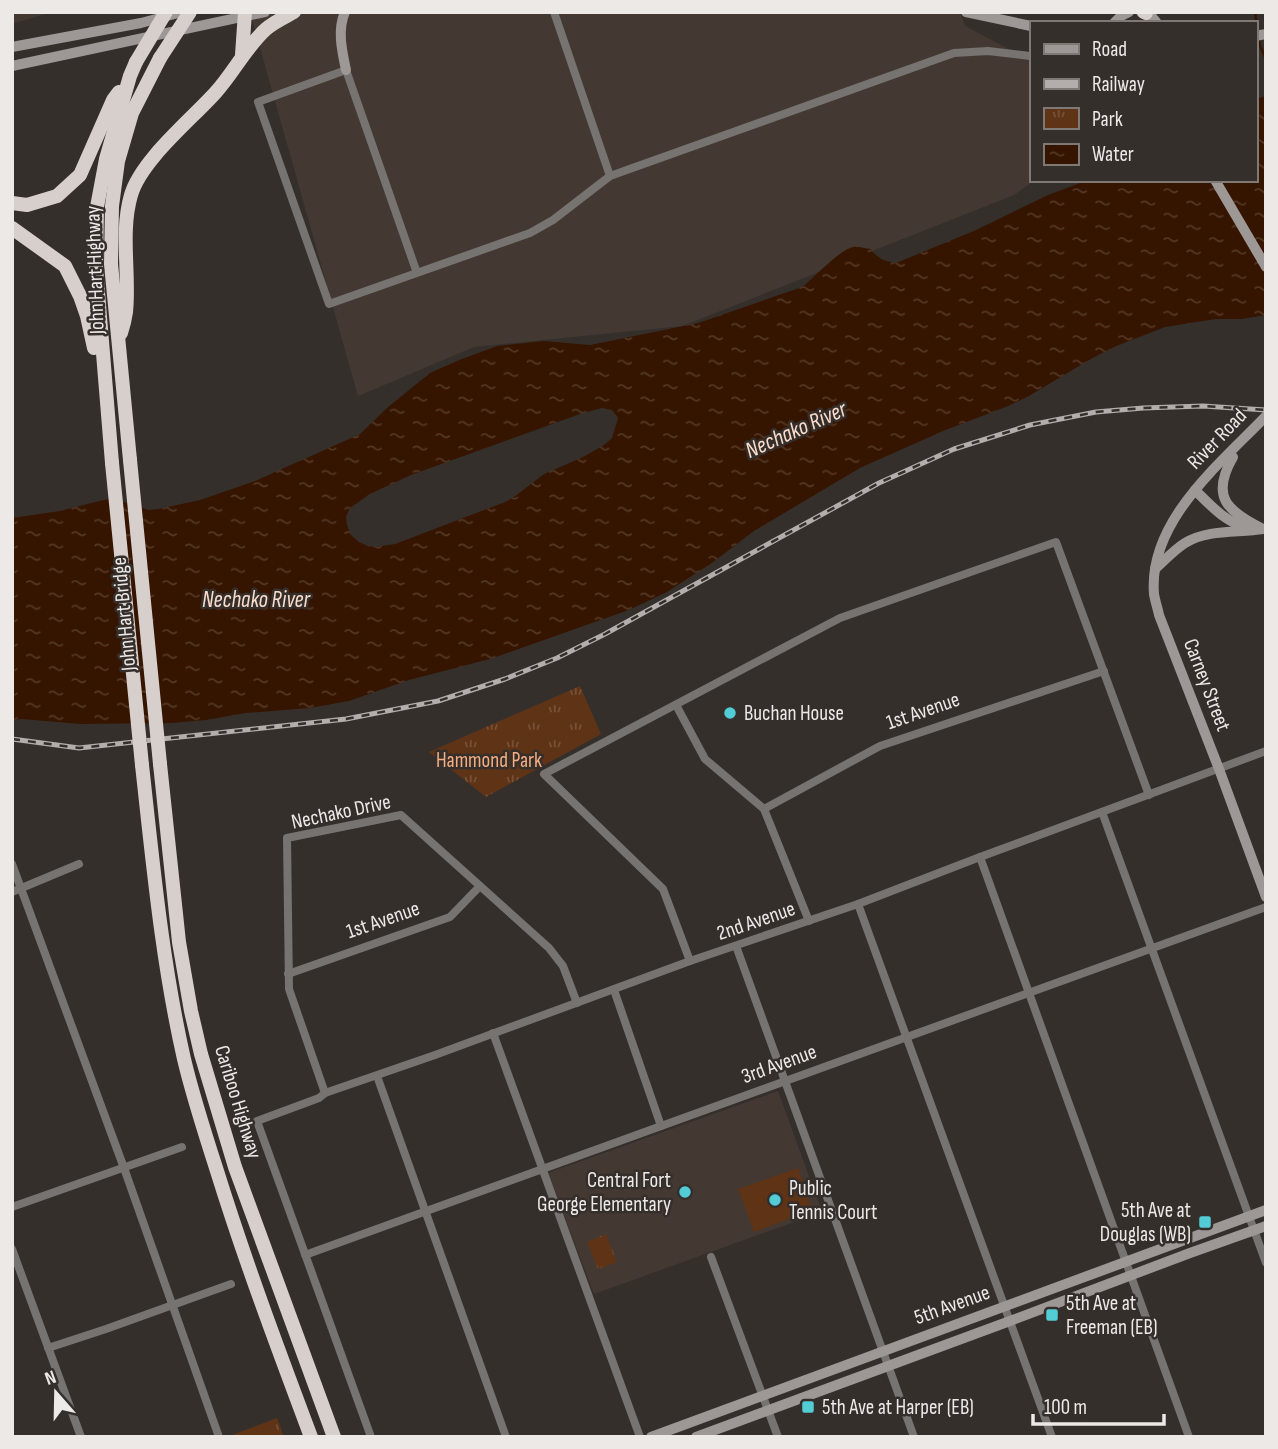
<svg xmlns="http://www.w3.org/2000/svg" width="1278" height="1449" viewBox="0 0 1278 1449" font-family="'Sofia Sans Condensed',sans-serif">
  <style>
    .built { fill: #433932 }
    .park { fill: url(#park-tufts) }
    .garden { fill: #5f3316 }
    .water { fill: url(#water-ripples); fill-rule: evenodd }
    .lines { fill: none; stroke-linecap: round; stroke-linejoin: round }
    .stream { stroke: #351500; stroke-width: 2.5 }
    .street { stroke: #767371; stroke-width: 8 }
    .secondary { stroke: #9d9896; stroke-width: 10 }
    .highway { stroke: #d7cfcb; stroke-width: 14 }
    .rail-casing { stroke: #b3aeab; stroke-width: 5 }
    .rail { stroke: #352f2c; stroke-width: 2.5; stroke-dasharray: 8; stroke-linecap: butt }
    .highway-bridge { stroke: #d7cfcb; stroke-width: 14 }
    .poi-dot { fill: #52ccd5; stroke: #352f2c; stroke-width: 2.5 }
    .labels { text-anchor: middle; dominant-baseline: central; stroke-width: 5; stroke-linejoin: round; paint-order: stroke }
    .street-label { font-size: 21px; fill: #ede9e6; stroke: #352f2c }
    .poi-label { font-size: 21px; fill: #ede9e6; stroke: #352f2c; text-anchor: start }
    .park-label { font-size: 21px; fill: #f7ad7f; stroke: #352f2c }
    .water-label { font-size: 23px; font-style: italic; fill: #fbdcca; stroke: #352f2c }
  </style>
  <defs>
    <pattern id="park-tufts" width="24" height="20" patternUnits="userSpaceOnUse" patternTransform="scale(1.75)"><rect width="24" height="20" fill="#5f3316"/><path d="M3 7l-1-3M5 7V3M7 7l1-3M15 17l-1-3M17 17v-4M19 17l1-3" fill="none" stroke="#765138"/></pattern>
    <pattern id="water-ripples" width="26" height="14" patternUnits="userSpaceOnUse" patternTransform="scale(1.75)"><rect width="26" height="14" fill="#351500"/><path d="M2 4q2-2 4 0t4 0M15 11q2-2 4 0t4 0" fill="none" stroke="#533725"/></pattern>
  </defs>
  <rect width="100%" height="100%" fill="#352f2c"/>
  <g class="built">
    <polygon points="12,12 52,12 12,24"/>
    <polygon points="250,12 960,12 965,26 1031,61 1031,180 1035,180 1014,195 682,326 474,347 358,396"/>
    <polygon points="778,1091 822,1212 594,1294 548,1173"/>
  </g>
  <g class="park">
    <polygon points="580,686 601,734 486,797 429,752"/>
    <polygon points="606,1234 617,1262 598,1269 587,1242"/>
    <polygon points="277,1418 284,1437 227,1437"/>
  </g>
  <polygon class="garden" points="798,1168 812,1210 754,1232 738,1189"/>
  <path class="water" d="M 1266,96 L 1266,315 L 1242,319 L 1216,319 L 1165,327 L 1114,347 L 1089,360 L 1029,396 L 1008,406 L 943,431 L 860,468 L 754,531 L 712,563 L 667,592 L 629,610 L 490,659 L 409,680 L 349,701 L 310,708 L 246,713 L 206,720 L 172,723 L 80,724 L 22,719 L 12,720 L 12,518 L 60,511 L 111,498 L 149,510 L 158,509 L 200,500 L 255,481 L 360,434 L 388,407 L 430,373 L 459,360 L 497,346 L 544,341 L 590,345 L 698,323 L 802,287 C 815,277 839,250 853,247 C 858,246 866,249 871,249 C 878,259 884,261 896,263 L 976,230 L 1048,195 L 1088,180 L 1255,180 L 1255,99 ZM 602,408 L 612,410 L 618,418 L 612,438 L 604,445 L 583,457 L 544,474 L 514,497 L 505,502 L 395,544 L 375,547 L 368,546 L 359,542 L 351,535 L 347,525 L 346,517 L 350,508 L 370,494 L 411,475 L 580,414 Z"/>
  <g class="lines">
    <g class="stream">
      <polyline points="1255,12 1258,33"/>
      <polyline points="1259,40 1260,46 1266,59"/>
    </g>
    <g class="street">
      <polyline points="554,12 610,176"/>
      <polyline points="417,273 346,70 258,102 329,304 530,233 553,220 610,176 954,53 988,51 1030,56"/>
      <polyline points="676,705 705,759 764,809 809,921"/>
      <polyline points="764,809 880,746 1104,671"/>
      <polyline points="1102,812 1266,1263"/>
      <polyline points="980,857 1189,1437"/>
      <polyline points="12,864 124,1168 219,1437"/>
      <polyline points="12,892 79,864"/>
      <polyline points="858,904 1052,1437"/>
      <polyline points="736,946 914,1437"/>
      <polyline points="690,961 663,889 544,774 840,618 1056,542 1149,795"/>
      <polyline points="288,974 450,917 480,886"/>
      <polyline points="614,990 661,1126"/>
      <polyline points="493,1033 640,1437"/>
      <polyline points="377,1076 506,1437"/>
      <polyline points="325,1093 289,989 287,838 401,815 549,948 563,966 577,1003"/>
      <polyline points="12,1207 182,1147"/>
      <polyline points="12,1249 81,1437"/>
      <polyline points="305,1255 1266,907"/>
      <polyline points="711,1257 778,1437"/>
      <polyline points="48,1348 106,1329 231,1284"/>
      <polyline points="371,1437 257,1121 319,1098 325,1093 435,1055 690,961 858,904 980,857 1266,751"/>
    </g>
    <g class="secondary">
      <path d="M 345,12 C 337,30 342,51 346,70"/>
      <polyline points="966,12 1031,26"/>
      <polyline points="1141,12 1153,18 1157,23"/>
      <polyline points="1114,23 1121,16 1129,12"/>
      <polyline points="1255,36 1266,34"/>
      <polyline points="12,47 141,23 182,12"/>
      <polyline points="12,66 265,12"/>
      <polyline points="1215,180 1266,267"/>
      <path d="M 1266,416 C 1220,464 1148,521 1154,594 C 1155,601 1158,609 1159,615 L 1219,769 L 1266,897"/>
      <path d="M 1233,457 C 1210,497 1227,511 1263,529"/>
      <path d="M 1195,490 C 1211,506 1226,523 1249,528"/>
      <path d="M 1155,569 C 1165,560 1174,550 1185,543 C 1208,529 1237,533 1263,529"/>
      <polyline points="651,1437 1266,1210"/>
      <polyline points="696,1437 1010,1321 1190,1253 1266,1226"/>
    </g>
    <g class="highway">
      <polyline points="1144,12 1146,13"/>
      <polyline points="242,55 245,12"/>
      <polyline points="12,203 27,205 57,196 80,175 113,100 119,92"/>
      <polyline points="12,228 65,266 80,296 87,316 94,348"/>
      <path d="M 121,333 C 123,327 125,319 126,312 C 130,274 120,233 131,195 C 141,160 192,119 216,92 C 234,72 246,47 266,29 C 274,22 285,17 294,12"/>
      <polyline points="130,460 111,264 112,206 118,161 132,113 160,58"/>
      <polyline points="112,463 96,268 97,207 106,159 130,76 136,62"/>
      <polyline points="160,764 179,942 191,1011 201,1054 235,1167 334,1437"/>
      <path d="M 142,765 C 153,864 162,962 184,1059 C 193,1097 205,1134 217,1171 C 245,1261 278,1349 311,1437"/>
    </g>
    <g class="rail-casing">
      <polyline id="rail" points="12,739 79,748 346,719 438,701 505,679 557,658 605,634 879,483 954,449 1030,425 1096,412 1143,408 1203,406 1266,410"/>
    </g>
    <use href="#rail" class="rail"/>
    <g class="highway-bridge">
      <polyline points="160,58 190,12"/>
      <polyline points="136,62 166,12"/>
      <polyline points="130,460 160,764"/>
      <polyline points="112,463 142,765"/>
    </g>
  </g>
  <g class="poi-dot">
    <circle cx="730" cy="713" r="7"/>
    <circle cx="685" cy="1192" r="7"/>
    <circle cx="775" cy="1200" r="7"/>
    <rect x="1198" y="1215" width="14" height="14" rx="3.5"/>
    <rect x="1045" y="1308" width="14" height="14" rx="3.5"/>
    <rect x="801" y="1400" width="14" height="14" rx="3.5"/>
  </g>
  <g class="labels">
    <g class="street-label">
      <text transform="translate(95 270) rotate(-92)">John Hart Highway</text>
      <text transform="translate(1217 439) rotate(-46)">River Road</text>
      <text transform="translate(124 614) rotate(-95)">John Hart Bridge</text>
      <text transform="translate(1207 685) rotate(69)">Carney Street</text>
      <text transform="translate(923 711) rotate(-19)">1st Avenue</text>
      <text transform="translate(341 812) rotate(-12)">Nechako Drive</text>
      <text transform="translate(383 920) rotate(-19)">1st Avenue</text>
      <text transform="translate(756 921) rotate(-19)">2nd Avenue</text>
      <text transform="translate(779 1064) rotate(-20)">3rd Avenue</text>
      <text transform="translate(238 1102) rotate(73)">Cariboo Highway</text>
      <text transform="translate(952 1305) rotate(-20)">5th Avenue</text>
    </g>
    <g class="poi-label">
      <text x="744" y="713">Buchan House</text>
      <text x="671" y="1180" text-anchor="end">Central Fort<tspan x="671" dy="24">George Elementary</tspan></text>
      <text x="789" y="1188">Public<tspan x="789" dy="24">Tennis Court</tspan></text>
      <text x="1191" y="1210" text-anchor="end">5th Ave at<tspan x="1191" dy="24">Douglas (WB)</tspan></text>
      <text x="1066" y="1303">5th Ave at<tspan x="1066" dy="24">Freeman (EB)</tspan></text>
      <text x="822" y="1407">5th Ave at Harper (EB)</text>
    </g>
    <g class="park-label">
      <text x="489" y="760">Hammond Park</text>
    </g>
    <g class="water-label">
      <text transform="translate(796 430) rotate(-24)">Nechako River</text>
      <text x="256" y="600">Nechako River</text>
    </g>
  </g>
  <rect width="1278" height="1449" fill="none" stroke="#ede9e6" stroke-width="28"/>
  <rect x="1030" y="21" width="228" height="161" fill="#352f2c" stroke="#7f7976" stroke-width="2"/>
  <rect x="1044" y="44" width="35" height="10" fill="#9d9896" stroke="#7f7976" stroke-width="2"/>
  <text x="1092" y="56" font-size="21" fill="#ede9e6">Road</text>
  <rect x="1044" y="79" width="35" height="10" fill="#b3aeab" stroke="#7f7976" stroke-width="2"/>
  <text x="1092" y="91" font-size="21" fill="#ede9e6">Railway</text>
  <rect x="1044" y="108" width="35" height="21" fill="url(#park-tufts)" stroke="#7f7976" stroke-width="2"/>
  <text x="1092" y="126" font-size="21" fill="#ede9e6">Park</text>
  <rect x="1044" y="144" width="35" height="21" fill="url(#water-ripples)" stroke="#7f7976" stroke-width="2"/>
  <text x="1092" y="161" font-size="21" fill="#ede9e6">Water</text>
  <g transform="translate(56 1393) rotate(340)" stroke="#352f2c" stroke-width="5" paint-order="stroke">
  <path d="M0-5L12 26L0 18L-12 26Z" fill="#ede9e6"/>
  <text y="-10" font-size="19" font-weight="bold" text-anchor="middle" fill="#ede9e6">N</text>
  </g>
  <path d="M1033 1414v10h131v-10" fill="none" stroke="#ede9e6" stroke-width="3.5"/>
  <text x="1044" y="1414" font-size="21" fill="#ede9e6" stroke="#352f2c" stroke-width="5" paint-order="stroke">100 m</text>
</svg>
